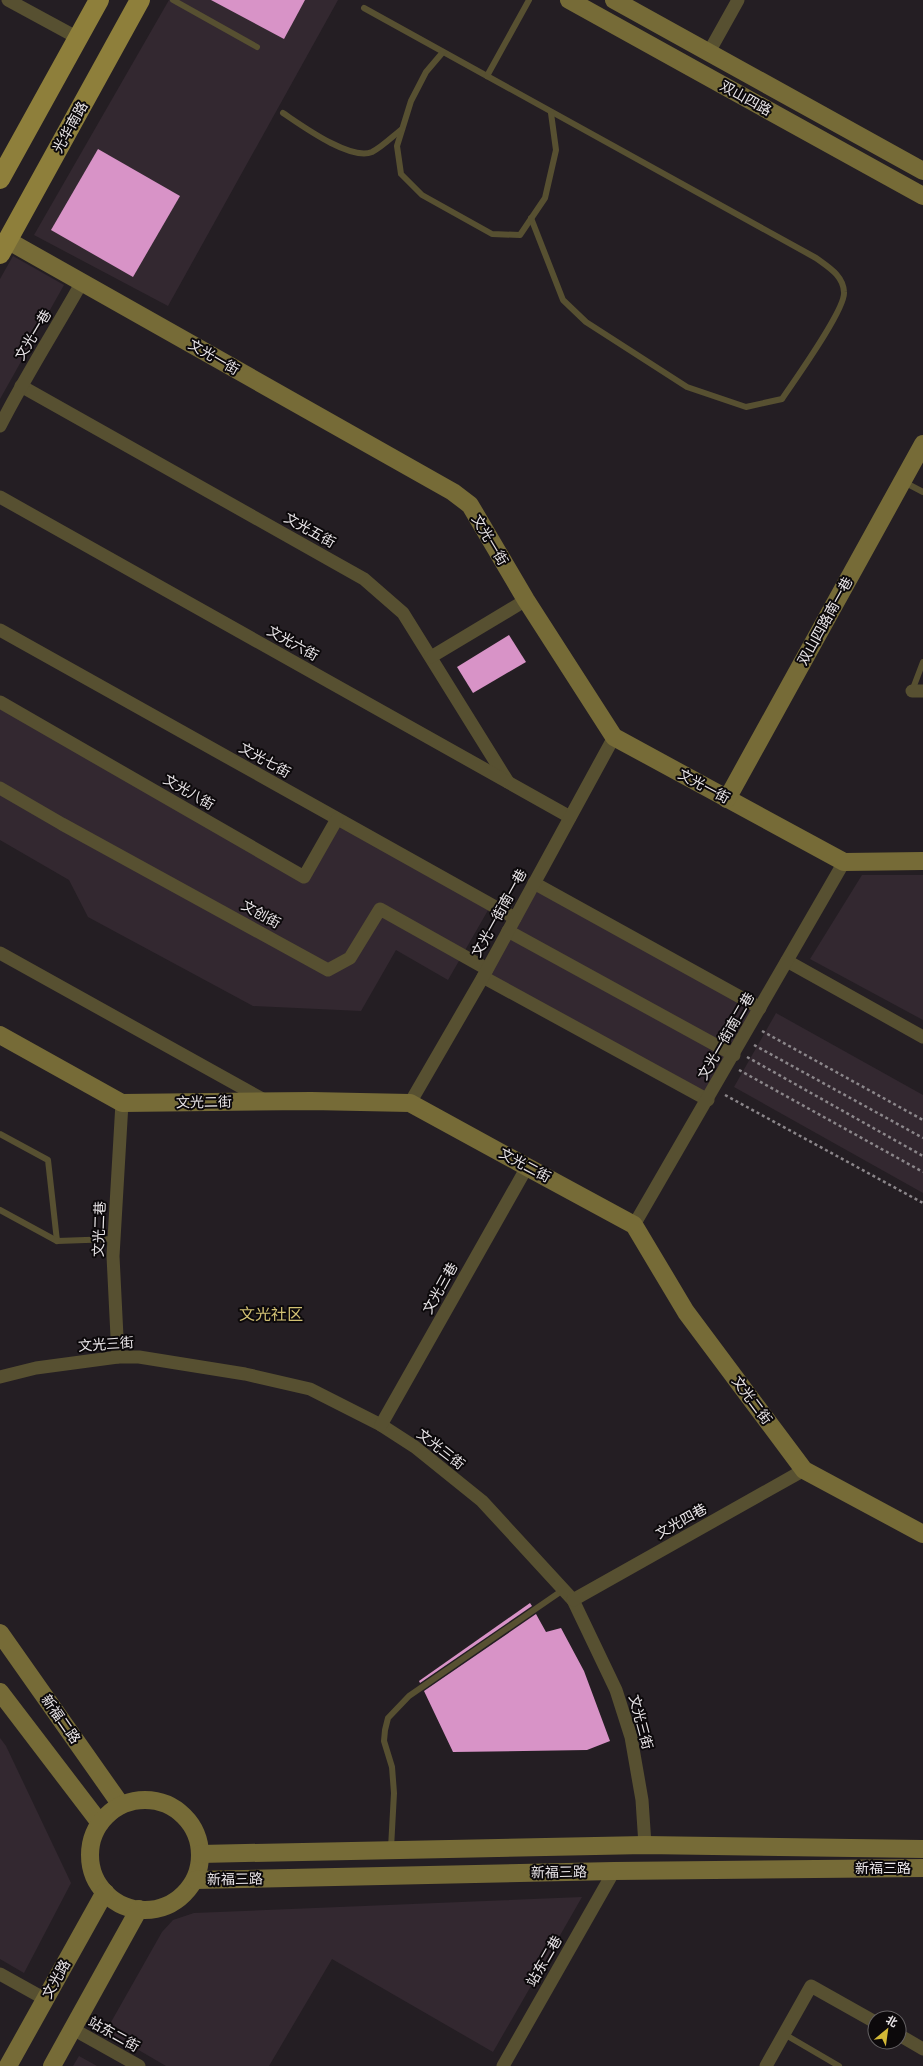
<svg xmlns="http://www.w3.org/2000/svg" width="923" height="2066" viewBox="0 0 923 2066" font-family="'Work Sans','Noto Sans SC',sans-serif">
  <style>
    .built { fill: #332830 }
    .building { fill: #d893c7 }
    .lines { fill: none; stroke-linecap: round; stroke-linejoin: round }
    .path { stroke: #8b868a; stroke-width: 2.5; stroke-dasharray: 3 3; stroke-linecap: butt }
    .lane { stroke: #575031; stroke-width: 6 }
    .street { stroke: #575031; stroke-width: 13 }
    .secondary { stroke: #766b37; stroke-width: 18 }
    .primary { stroke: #8e7f3b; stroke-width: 20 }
    .labels { text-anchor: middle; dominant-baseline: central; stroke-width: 4; stroke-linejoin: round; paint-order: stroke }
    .street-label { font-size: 14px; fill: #e9e5e8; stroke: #0c090b }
    .quarter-label { font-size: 16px; fill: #d3c274; stroke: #0c090b }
  </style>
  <rect width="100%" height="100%" fill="#241e23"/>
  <g class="built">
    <polygon points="169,0 338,0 168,306 34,235"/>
    <polygon points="13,256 64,285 0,399 0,279"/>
    <polygon points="0,702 304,877 337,819 491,905 448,980 396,950 361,1011 253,1006 88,917 69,880 0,840"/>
    <polygon points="862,875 923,875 923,1020 810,959"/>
    <polygon points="534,883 760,1008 708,1100 483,977"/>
    <polygon points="776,1013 923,1095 923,1193 734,1087"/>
    <polygon points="0,1738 6,1746 71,1883 24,1973 0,1959"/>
    <polygon points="582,1897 493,2052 332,1959 269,2066 166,2066 106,2031 162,1932 173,1920 194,1913"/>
    <polygon points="79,2056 97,2066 73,2066"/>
  </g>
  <g class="building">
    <polygon points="211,0 305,0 284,39"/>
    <polygon points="98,149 180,196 133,277 51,230"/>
    <polygon points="509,635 526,662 473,693 457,667"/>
    <polygon points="530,1603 532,1606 420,1683 419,1681"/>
    <polygon points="536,1614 546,1632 561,1628 584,1671 610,1741 587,1750 453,1752 424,1691"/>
  </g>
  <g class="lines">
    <g class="path">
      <polyline points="762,1031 923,1120"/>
      <polyline points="754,1045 923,1138"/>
      <polyline points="747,1057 923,1156"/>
      <polyline points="739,1070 923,1172"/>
      <polyline points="725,1095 923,1203"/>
    </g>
    <g class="lane">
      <polyline points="173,0 257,47"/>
      <path d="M 364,8 L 816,258 C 828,267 843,275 844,292 C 846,309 794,381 782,399 L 746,407 L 687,387 L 586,322 L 563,300 L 531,218"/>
      <polyline points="443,52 426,72 411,101 397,146 401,174 422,195 492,234 520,235 545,198 556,150 551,113"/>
      <polyline points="487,76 529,0"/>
      <path d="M 283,113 C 301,125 350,161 372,152 C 382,147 393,136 402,129"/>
      <polyline points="904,482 923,492"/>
      <polyline points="912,691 923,662"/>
      <polyline points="0,1134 48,1160 57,1241 114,1239"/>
      <polyline points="0,1210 57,1241"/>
      <polyline points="391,1848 394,1793 392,1767 384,1741 385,1730 388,1718 409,1696 563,1590"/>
      <polyline points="784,2034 839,2066"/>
    </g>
    <g class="street">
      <polyline points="8,0 78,38"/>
      <polyline points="709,52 738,0"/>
      <polyline points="21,386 364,579 403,613 508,782"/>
      <path d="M 0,426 C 25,377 55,330 82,282"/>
      <polyline points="0,497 570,817"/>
      <polyline points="0,630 515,918"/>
      <polyline points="431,657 526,600"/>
      <polyline points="912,691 923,691"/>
      <polyline points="0,702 304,877 337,819"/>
      <polyline points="0,788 62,824 328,970 350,958 380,909 487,969"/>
      <polyline points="534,883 760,1008"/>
      <polyline points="508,931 734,1055"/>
      <polyline points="0,953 266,1101"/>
      <polyline points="787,961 923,1037"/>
      <polyline points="483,977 708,1100"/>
      <polyline points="410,1103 483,977 614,737"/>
      <polyline points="634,1225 844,862"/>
      <polyline points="118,1357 113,1256 122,1103"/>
      <polyline points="0,1377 36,1368 118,1357 139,1357 245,1374 310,1389 381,1425 415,1447 482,1501 573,1600 616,1690 631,1737 642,1800 645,1845"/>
      <polyline points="381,1425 527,1167"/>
      <polyline points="573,1600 804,1470"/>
      <polyline points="0,1974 45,1999"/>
      <polyline points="73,2029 139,2066"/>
      <polyline points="899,2035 923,2049"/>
      <polyline points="503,2066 614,1871"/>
      <polyline points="766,2066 811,1986 875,2022"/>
    </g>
    <g class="secondary">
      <polyline points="569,0 923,196"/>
      <polyline points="614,0 923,171"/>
      <polyline points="7,240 453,492 470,505 526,600 614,737 844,862 923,861"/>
      <polyline points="727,799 923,444"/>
      <polyline points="0,1035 122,1103 311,1101 410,1103 527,1167 634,1225 686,1312 804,1470 923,1534"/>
      <polyline points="0,1633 121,1805"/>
      <polyline points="0,1692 100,1823"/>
      <circle cx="145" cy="1855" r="55"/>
      <polyline points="200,1854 645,1845 923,1849"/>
      <polyline points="195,1880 614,1871 923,1868"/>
      <polyline points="8,2066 105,1892"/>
      <polyline points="52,2066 139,1909"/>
    </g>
    <g class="primary">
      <polyline points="0,179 99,0"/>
      <polyline points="0,254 140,0"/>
    </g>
  </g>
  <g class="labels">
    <g class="street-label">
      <text transform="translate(746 98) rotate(29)">双山四路</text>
      <text transform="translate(70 127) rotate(-61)">光华南路</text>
      <text transform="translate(33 335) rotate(-59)">文光一巷</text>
      <text transform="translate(214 357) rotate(30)">文光一街</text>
      <text transform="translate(310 530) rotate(29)">文光五街</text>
      <text transform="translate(490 540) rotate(59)">文光一街</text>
      <text transform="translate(825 621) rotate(-61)">双山四路南一巷</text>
      <text transform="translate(293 643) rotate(29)">文光六街</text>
      <text transform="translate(265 760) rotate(29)">文光七街</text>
      <text transform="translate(704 786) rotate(28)">文光一街</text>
      <text transform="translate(189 792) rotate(30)">文光八街</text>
      <text transform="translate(499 913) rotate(-61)">文光一街南一巷</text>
      <text transform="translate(261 914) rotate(29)">文创街</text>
      <text transform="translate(726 1036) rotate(-60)">文光一街南二巷</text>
      <text transform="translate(204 1102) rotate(-1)">文光二街</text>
      <text transform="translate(525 1165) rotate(28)">文光二街</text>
      <text transform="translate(99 1229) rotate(-88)">文光二巷</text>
      <text transform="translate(440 1288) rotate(-61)">文光三巷</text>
      <text transform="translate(106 1344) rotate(-4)">文光三街</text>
      <text transform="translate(752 1400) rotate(53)">文光二街</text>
      <text transform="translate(441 1449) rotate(38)">文光三街</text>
      <text transform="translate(681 1521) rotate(-29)">文光四巷</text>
      <text transform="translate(61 1719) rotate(55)">新福二路</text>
      <text transform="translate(641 1722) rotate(75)">文光三街</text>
      <text x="883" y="1868">新福三路</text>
      <text transform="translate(559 1872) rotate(-1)">新福三路</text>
      <text transform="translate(235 1879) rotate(-1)">新福三路</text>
      <text transform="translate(544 1961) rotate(-60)">站东二巷</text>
      <text transform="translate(56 1979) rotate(-61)">文光路</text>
      <text transform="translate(114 2034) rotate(29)">站东二街</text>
    </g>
    <g class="quarter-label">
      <text x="271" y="1314">文光社区</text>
    </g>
  </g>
  <g transform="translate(887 2030) rotate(29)"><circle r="19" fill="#0c090b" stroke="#646163"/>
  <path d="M0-3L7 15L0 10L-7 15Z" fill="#d1b736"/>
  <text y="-6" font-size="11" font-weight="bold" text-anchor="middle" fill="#e9e5e8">北</text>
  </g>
</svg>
